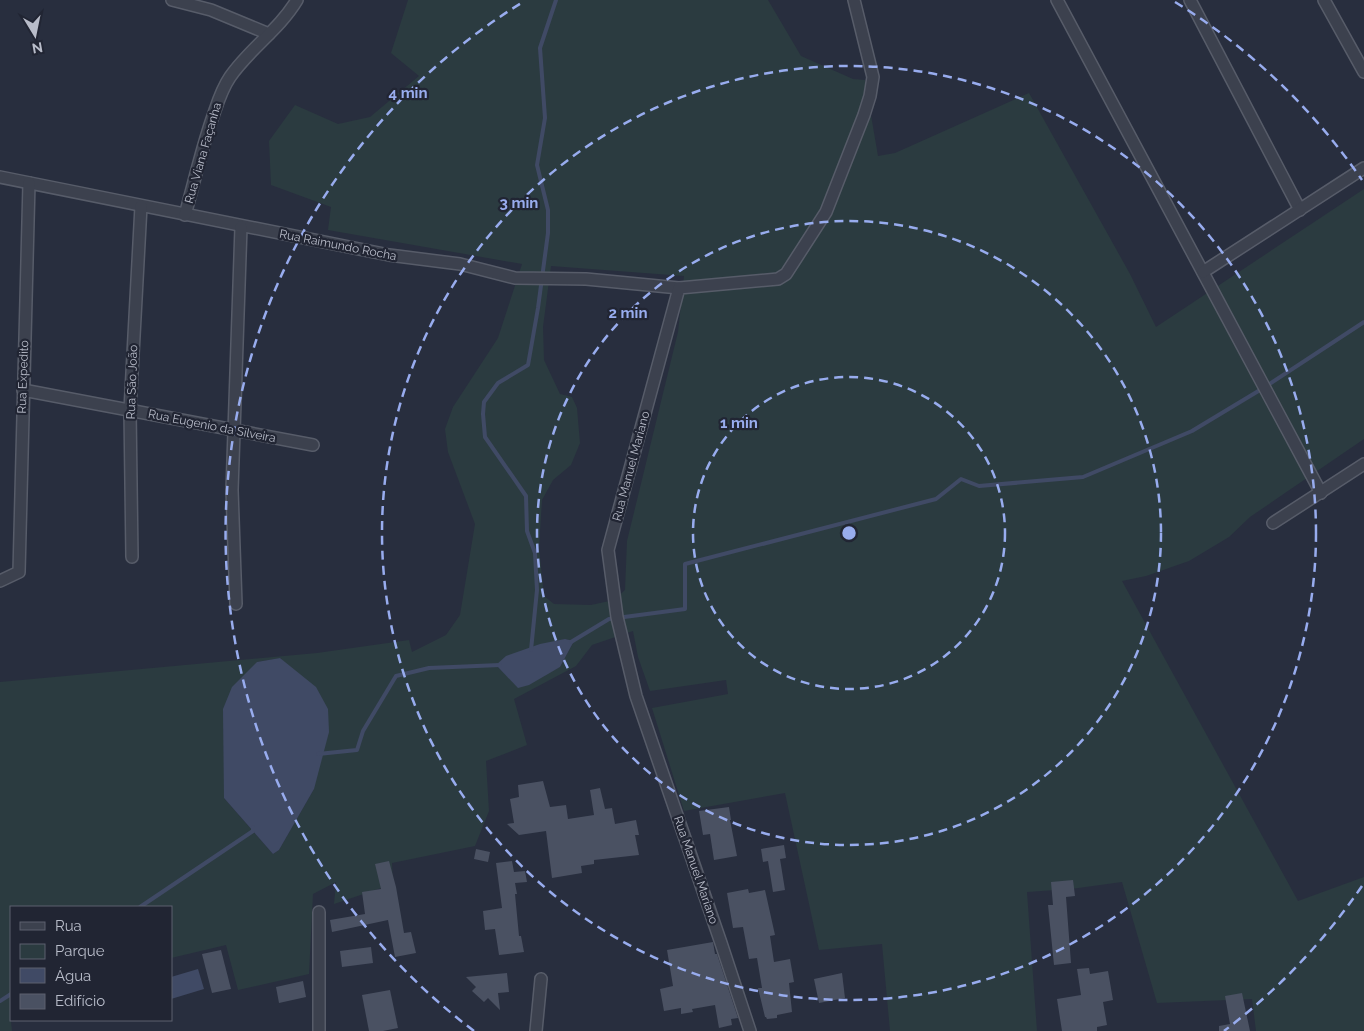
<svg xmlns="http://www.w3.org/2000/svg" width="1364" height="1031" viewBox="0 0 1364 1031" font-family="Raleway,sans-serif">
  <style>
    .green { fill: #2b3b40; fill-rule: evenodd }
    .water { fill: #404a65 }
    .lines { fill: none; stroke-linecap: round; stroke-linejoin: round }
    .stream { stroke: #404a65; stroke-width: 4 }
    .building { fill: #4a5162 }
    .street-casing { stroke: #575c69; stroke-width: 14 }
    .street { stroke: #3c414e; stroke-width: 11 }
    .ring { fill: none; stroke: #98acee; stroke-width: 2.5; stroke-dasharray: 9 6 }
    .labels { text-anchor: middle; dominant-baseline: central; stroke-width: 4.5; stroke-linejoin: round; paint-order: stroke }
    .street-label { font-size: 12px; fill: #b8bcc9; stroke: #212533 }
    .centre { fill: #98acee; stroke: #212533; stroke-width: 2.5 }
    .ring-label { font-size: 15px; text-anchor: middle; font-weight: bold; fill: #98acee; stroke: #212533; stroke-width: 4.5; stroke-linejoin: round; paint-order: stroke }
  </style>
  <rect width="100%" height="100%" fill="#282e3e"/>
  <path class="green" d="M 408,0 L 768,0 L 801,56 L 853,79 L 865,80 L 878,156 L 895,153 L 1029,93 L 1130,274 L 1156,327 L 1364,189 L 1364,439 L 1250,517 L 1229,537 L 1189,561 L 1146,576 L 1122,581 L 1298,901 L 1364,877 L 1364,1031 L 1256,1031 L 1252,999 L 1157,1003 L 1122,882 L 1071,889 L 1027,892 L 1037,1031 L 890,1031 L 882,944 L 819,950 L 785,793 L 684,811 L 652,708 L 728,694 L 726,680 L 650,691 L 638,657 L 633,631 L 592,645 L 576,666 L 514,699 L 527,745 L 486,761 L 489,811 L 475,846 L 392,863 L 393,884 L 334,904 L 336,882 L 313,894 L 309,974 L 238,990 L 226,945 L 171,958 L 171,907 L 11,907 L 10,1012 L 12,1031 L 0,1031 L 0,682 L 317,653 L 409,640 L 412,652 L 446,635 L 460,615 L 475,524 L 448,452 L 445,429 L 453,407 L 498,338 L 522,264 L 328,230 L 331,207 L 271,185 L 269,141 L 295,105 L 338,124 L 370,117 L 419,76 L 391,53 ZM 551,266 L 684,276 L 678,332 L 627,541 L 625,590 L 614,600 L 591,605 L 554,604 L 544,596 L 539,548 L 542,500 L 553,480 L 571,465 L 580,443 L 577,408 L 572,397 L 560,394 L 544,360 L 543,327 ZM 565,639 L 574,641 L 560,667 L 518,687 L 496,665 ZM 281,658 L 314,789 L 279,850 L 273,854 L 224,798 L 257,662 Z"/>
  <g class="water">
    <polygon points="565,639 574,641 560,667 529,685 518,688 496,665 506,656 540,644"/>
    <polygon points="280,658 316,687 328,709 329,732 314,789 279,850 273,854 224,798 223,709 232,687 257,662"/>
    <polygon points="198,969 204,989 171,999 171,977"/>
  </g>
  <g class="lines">
    <g class="stream">
      <polyline points="571,642 609,619 685,609 685,564 936,499 961,479 979,486 1083,477 1192,431 1265,387 1364,322"/>
      <polyline points="531,650 537,590 535,553 527,531 526,496 485,437 483,414 484,402 498,383 528,365 538,308 548,233 548,210 537,165 545,118 540,48 556,0"/>
      <polyline points="318,754 357,750 363,731 396,676 429,668 500,665"/>
      <polyline points="140,907 253,831 253,827"/>
      <polyline points="0,1001 11,994"/>
    </g>
  </g>
  <g class="building">
    <polygon points="543,781 550,807 566,805 568,819 594,815 590,790 600,788 605,809 612,808 615,824 636,820 639,835 635,835 639,855 594,860 594,864 581,866 582,873 552,878 546,831 519,835 507,824 514,823 510,799 519,797 518,785"/>
    <polygon points="729,807 731,820 730,820 737,856 714,860 710,834 703,835 699,811"/>
    <polygon points="784,845 786,858 780,859 785,890 773,892 768,861 763,862 761,849"/>
    <polygon points="476,849 490,852 488,862 474,859"/>
    <polygon points="389,861 396,887 404,933 411,932 416,953 395,957 388,920 332,932 330,920 365,914 362,892 381,889 375,864"/>
    <polygon points="512,861 514,872 525,871 527,882 515,883 517,894 515,894 519,936 521,936 524,952 499,955 495,929 485,930 483,911 502,908 496,863"/>
    <polygon points="1073,880 1075,896 1066,897 1071,963 1054,965 1048,905 1053,905 1051,882"/>
    <polygon points="748,889 749,893 765,890 775,935 770,936 774,962 790,959 794,982 789,983 792,1012 777,1015 777,1018 767,1019 766,1017 765,1017 758,988 762,988 757,958 749,959 743,927 733,928 727,893"/>
    <polygon points="713,942 715,954 717,954 738,1018 731,1019 732,1025 719,1028 715,1005 692,1009 693,1012 681,1014 681,1008 664,1011 660,989 673,986 667,950"/>
    <polygon points="371,947 373,963 342,967 340,951"/>
    <polygon points="221,950 231,989 212,993 202,954"/>
    <polygon points="1089,968 1090,974 1108,971 1113,1000 1103,1002 1107,1025 1097,1027 1097,1031 1062,1031 1057,999 1081,995 1077,969"/>
    <polygon points="507,973 509,992 498,993 500,1010 488,998 484,1002 472,991 476,987 466,977"/>
    <polygon points="842,973 845,998 819,1003 814,979"/>
    <polygon points="303,981 306,997 279,1003 276,987"/>
    <polygon points="390,990 398,1028 383,1031 369,1031 362,995"/>
    <polygon points="1242,993 1250,1031 1219,1031 1219,1026 1230,1024 1225,996"/>
  </g>
  <g class="lines">
    <g class="street-casing">
      <g id="street">
        <polyline points="172,0 211,10 269,34"/>
        <polyline points="1057,0 1321,493"/>
        <polyline points="1190,0 1300,210"/>
        <polyline points="1324,0 1364,72"/>
        <polyline points="0,177 389,255 460,264 515,278 586,279 679,288"/>
        <path d="M 185,215 C 194,183 201,151 212,119 C 217,105 221,90 230,77 C 249,49 279,30 297,0"/>
        <polyline points="1203,272 1364,168"/>
        <polyline points="23,390 313,445"/>
        <polyline points="1273,523 1364,464"/>
        <polyline points="132,557 130,410 141,206"/>
        <polyline points="0,581 19,572 29,183"/>
        <polyline points="236,604 232,490 241,227"/>
        <polyline points="319,1031 319,912"/>
        <polyline points="536,1031 541,979"/>
        <polyline points="750,1031 721,943 636,696 617,617 608,550 679,288 778,279 786,274 826,212 864,115 870,96 873,77 854,0"/>
      </g>
    </g>
    <use href="#street" class="street"/>
  </g>
  <g class="ring">
    <circle cx="849" cy="533" r="156"/>
    <circle cx="849" cy="533" r="312"/>
    <circle cx="849" cy="533" r="467"/>
    <path d="M1362 886A623 623 0 0 1 1224 1031M474 1031A623 623 0 0 1 523 2M1175 2A623 623 0 0 1 1362 180"/>
  </g>
  <g class="labels">
    <g class="street-label">
      <text transform="translate(203 153) rotate(-74)">Rua Viana Façanha</text>
      <text transform="translate(338 245) rotate(11)">Rua Raimundo Rocha</text>
      <text transform="translate(23 377) rotate(-88)">Rua Expedito</text>
      <text transform="translate(132 382) rotate(-88)">Rua São João</text>
      <text transform="translate(212 426) rotate(11)">Rua Eugenio da Silveira</text>
      <text transform="translate(631 466) rotate(-75)">Rua Manuel Mariano</text>
      <text transform="translate(696 870) rotate(71)">Rua Manuel Mariano</text>
    </g>
  </g>
  <circle cx="849" cy="533" r="8" class="centre"/>
  <g class="ring-label">
    <text x="408" y="98">4 min</text>
    <text x="519" y="208">3 min</text>
    <text x="628" y="318">2 min</text>
    <text x="739" y="428">1 min</text>
  </g>
  <rect x="10" y="906" width="162" height="115" fill="#212533" stroke="#5d616f"/>
  <rect x="20" y="922" width="25" height="8" fill="#3c414e" stroke="#5d616f"/>
  <text x="55" y="931" font-size="15" fill="#b8bcc9">Rua</text>
  <rect x="20" y="944" width="25" height="15" fill="#2b3b40" stroke="#5d616f"/>
  <text x="55" y="956" font-size="15" fill="#b8bcc9">Parque</text>
  <rect x="20" y="968" width="25" height="15" fill="#404a65" stroke="#5d616f"/>
  <text x="55" y="981" font-size="15" fill="#b8bcc9">Água</text>
  <rect x="20" y="994" width="25" height="15" fill="#4a5162" stroke="#5d616f"/>
  <text x="55" y="1006" font-size="15" fill="#b8bcc9">Edifício</text>
  <g transform="translate(35 35) rotate(170)" stroke="#212533" stroke-width="4" paint-order="stroke">
  <path d="M0-4L9 19L0 12L-9 19Z" fill="#b8bcc9"/>
  <text y="-8" font-size="14" font-weight="bold" text-anchor="middle" fill="#b8bcc9">N</text>
  </g>
</svg>
